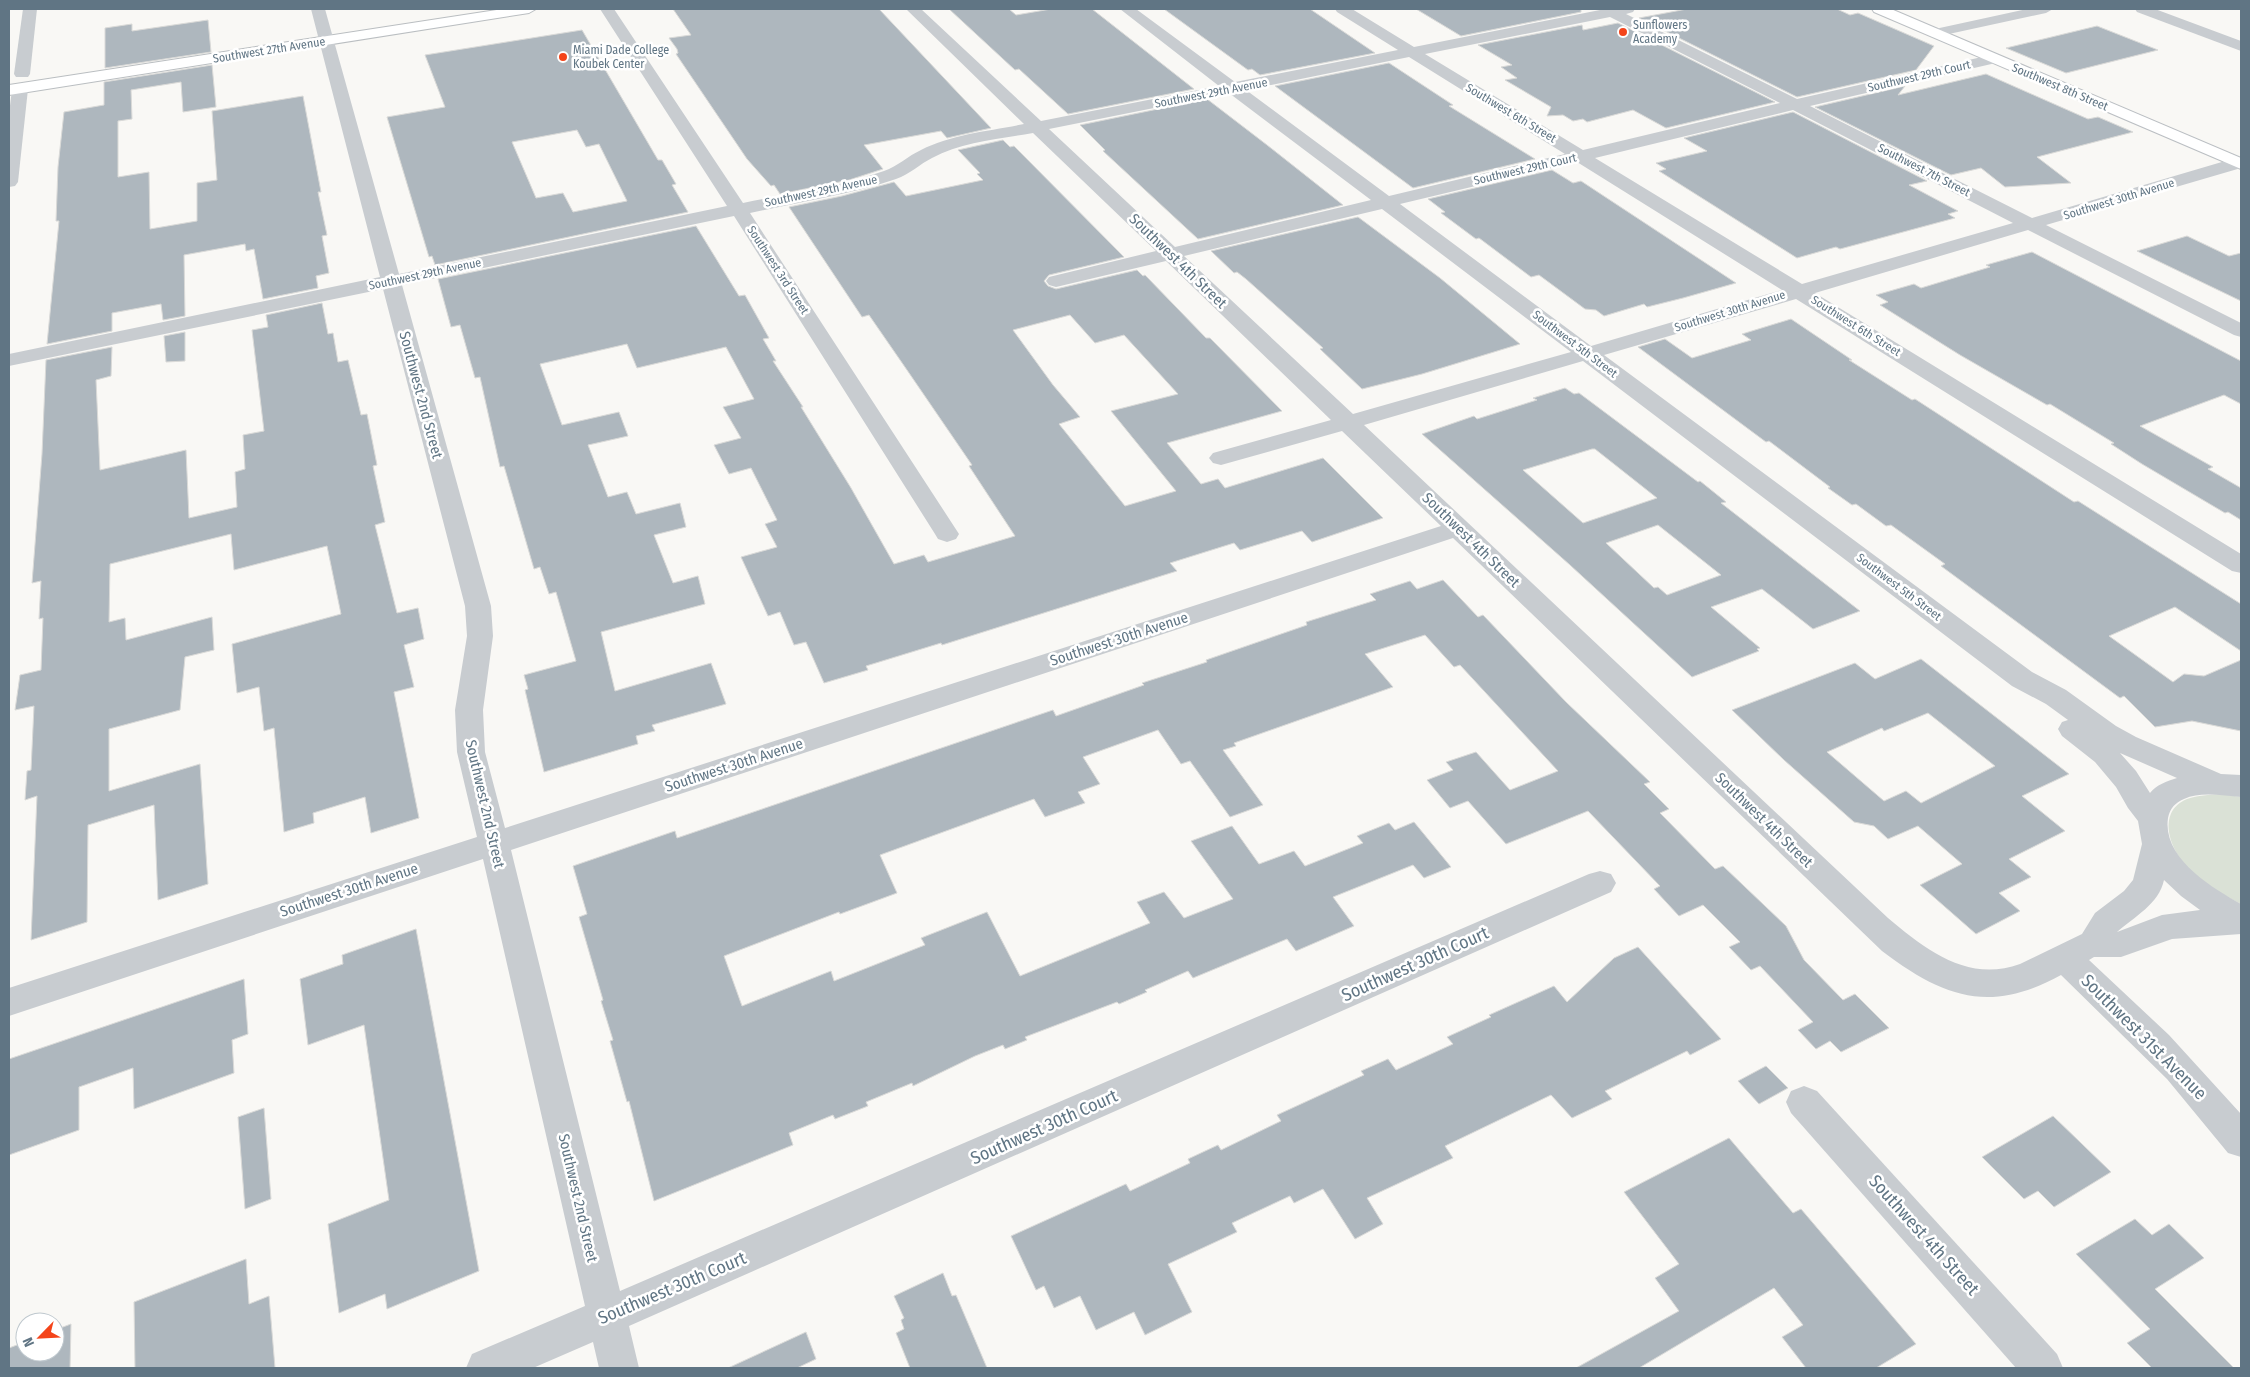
<svg xmlns="http://www.w3.org/2000/svg" width="2250" height="1377" viewBox="0 0 2250 1377" font-family="'Fira Sans Condensed',sans-serif">
  <style>
    .green { fill: #dae1d6 }
    .building { fill: #aeb7be; stroke: #dadad8; fill-rule: evenodd }
    .lines { fill: none; stroke-linecap: round; stroke-linejoin: round }
    .primary-casing { stroke: #bbbfc3; stroke-width: 2 }
    .trunk-casing { stroke: #babec1; stroke-width: 2 }
    .minor { fill: #c8ccd0; fill-rule: evenodd }
    .primary { fill: #fff; fill-rule: evenodd }
    .trunk { fill: #fff; fill-rule: evenodd }
    .poi-dot { fill: #f4441a; stroke: #fff; stroke-width: 2 }
    .labels { text-anchor: middle; dominant-baseline: central; stroke-width: 5; stroke-linejoin: round; paint-order: stroke }
    .far-poi-label { font-size: 12px; fill: #607584; stroke: #fff; text-anchor: start }
    .far-street-label { font-size: 12px; fill: #607584; stroke: #fff }
    .street-label { font-size: 15px; fill: #607584; stroke: #fff }
    .near-street-label { font-size: 18px; fill: #607584; stroke: #fff }
  </style>
  <rect width="100%" height="100%" fill="#f9f8f5"/>
  <path class="green" d="M 2221,794 L 2241,797 L 2241,904 C 2221,894 2203,883 2187,867 C 2170,849 2156,812 2187,799 C 2198,795 2209,795 2221,794 Z"/>
  <g class="building">
    <polygon points="673,9 879,9 991,128 947,138 941,131 864,145 883,169 849,180 780,194 774,185 771,186 747,159 676,54 678,53 677,49 669,38 691,35"/>
    <polygon points="949,9 1009,9 1016,15 1051,9 1092,9 1194,89 1068,114 1019,69 1015,70"/>
    <polygon points="1164,9 1310,9 1375,53 1260,75 1252,69 1248,70"/>
    <polygon points="1416,9 1581,9 1581,12 1461,36"/>
    <polygon points="1687,9 1837,9 1850,15 1858,13 1934,46 1916,70 1797,97 1639,18"/>
    <polygon points="208,20 211,52 105,68 105,28 132,24 132,31"/>
    <polygon points="1618,23 1775,102 1666,128 1633,110 1587,122 1583,119 1573,121 1563,115 1547,116 1551,107 1505,80 1517,78 1501,67 1512,65 1478,45 1582,25 1583,30"/>
    <polygon points="2097,26 2158,50 2066,73 2006,48"/>
    <path d="M 582,30 L 658,160 L 662,160 L 676,184 L 672,185 L 688,212 L 435,265 L 432,256 L 429,257 L 387,117 L 445,107 L 425,55 ZM 577,130 L 586,147 L 599,144 L 627,201 L 573,212 L 563,193 L 536,198 L 512,142 Z"/>
    <polygon points="1389,63 1453,105 1449,106 1535,159 1413,188 1275,86"/>
    <polygon points="212,65 216,107 183,112 181,82 131,90 132,119 118,121 118,177 149,172 150,229 197,221 197,183 217,180 212,111 303,96 321,192 318,192 327,235 322,236 329,273 316,276 318,288 263,299 254,249 246,251 245,244 184,255 185,316 163,320 161,304 112,313 112,331 47,344 59,221 56,221 58,167 64,112 104,105 104,82"/>
    <polygon points="1986,74 2088,119 2098,117 2133,132 2037,157 2071,183 2005,187 1981,168 1951,175 1815,107 1905,86 1898,95"/>
    <polygon points="1207,99 1267,145 1343,205 1198,239 1103,151 1105,150 1080,125"/>
    <polygon points="1793,112 1927,181 1909,185 1958,211 1948,214 1955,218 1840,249 1836,247 1797,258 1659,171 1666,169 1656,163 1707,151 1684,138"/>
    <path d="M 1003,140 L 1010,147 L 1014,146 L 1124,257 L 1049,275 L 1044,281 L 1048,286 L 1056,289 L 1137,270 L 1143,276 L 1145,275 L 1206,338 L 1210,338 L 1282,411 L 1167,443 L 1201,484 L 1218,479 L 1225,488 L 1323,458 L 1383,518 L 1312,542 L 1302,531 L 1240,550 L 1234,543 L 1170,563 L 1177,571 L 942,645 L 941,643 L 866,666 L 868,670 L 824,683 L 806,642 L 794,645 L 780,612 L 768,616 L 741,557 L 777,547 L 765,524 L 777,520 L 751,468 L 729,474 L 714,445 L 741,438 L 723,407 L 754,399 L 726,347 L 637,368 L 627,344 L 540,364 L 562,425 L 619,412 L 628,436 L 588,445 L 608,497 L 627,492 L 636,514 L 680,503 L 686,527 L 654,535 L 673,583 L 698,576 L 705,604 L 601,632 L 615,691 L 711,663 L 726,704 L 652,725 L 655,731 L 636,736 L 638,744 L 544,772 L 525,690 L 528,689 L 524,675 L 576,661 L 556,592 L 549,594 L 540,567 L 534,569 L 504,466 L 500,467 L 480,377 L 475,378 L 460,325 L 451,327 L 438,279 L 696,226 L 739,296 L 745,295 L 769,338 L 763,339 L 776,361 L 773,361 L 803,407 L 801,407 L 851,488 L 894,564 L 924,555 L 928,562 L 1015,536 L 969,466 L 972,465 L 907,370 L 869,315 L 862,317 L 789,207 L 842,196 L 894,182 L 906,196 L 983,180 L 977,174 L 980,173 L 958,150 ZM 1070,315 L 1095,343 L 1124,335 L 1178,394 L 1111,411 L 1176,491 L 1125,506 L 1059,424 L 1080,417 L 1053,385 L 1013,330 Z"/>
    <polygon points="1552,170 1573,183 1581,181 1736,283 1683,298 1647,307 1644,304 1604,316 1596,310 1585,309 1539,275 1531,277 1479,238 1476,239 1441,213 1445,212 1428,199"/>
    <polygon points="1358,217 1440,278 1520,344 1422,374 1362,389 1320,349 1323,348 1246,279 1237,272 1234,273 1211,251"/>
    <polygon points="2187,236 2229,256 2241,253 2241,301 2137,251"/>
    <polygon points="2032,252 2241,361 2241,404 2224,395 2140,426 2213,467 2208,469 2241,488 2241,520 2228,512 2225,513 2142,464 2111,444 2114,443 2050,404 2047,405 1960,355 1880,305 1888,302 1876,295 1914,284 1921,288 1990,267 1986,265"/>
    <polygon points="322,303 328,334 333,333 338,362 348,360 361,415 367,414 377,465 373,466 385,522 375,525 397,613 418,608 424,639 404,645 414,687 394,692 419,818 371,833 365,797 313,813 314,823 284,832 274,728 264,731 259,687 237,693 232,644 341,614 327,546 234,570 231,534 110,564 109,622 125,618 126,640 212,617 214,650 185,657 180,710 109,729 109,791 200,764 208,884 158,900 154,805 88,825 87,922 31,940 37,796 25,800 27,771 31,770 34,706 15,710 20,675 41,670 43,618 39,619 41,581 32,583 42,454 46,360 112,347 111,376 96,380 100,470 186,450 189,518 237,507 235,472 245,469 243,435 264,431 252,330 268,327 266,315"/>
    <polygon points="1791,319 1852,360 1849,360 1912,400 1915,399 2074,502 2078,501 2241,604 2241,651 2175,607 2109,636 2173,682 2184,674 2204,676 2241,660 2241,731 2192,721 2155,727 2124,696 2120,698 1941,566 1945,564 1891,525 1886,526 1856,504 1852,505 1828,488 1830,487 1769,441 1766,442 1638,347 1665,339 1692,358 1751,340 1742,334"/>
    <polygon points="185,332 185,361 166,362 164,336"/>
    <path d="M 1565,388 L 1574,394 L 1579,393 L 1698,482 L 1700,481 L 1726,502 L 1721,503 L 1860,611 L 1813,629 L 1762,589 L 1711,607 L 1760,648 L 1757,649 L 1759,651 L 1692,677 L 1570,565 L 1422,434 L 1474,416 L 1477,419 L 1537,400 L 1533,398 ZM 1592,449 L 1595,449 L 1657,498 L 1583,523 L 1523,470 ZM 1658,525 L 1721,575 L 1667,595 L 1658,587 L 1654,588 L 1606,543 Z"/>
    <polygon points="1443,580 1478,617 1483,615 1566,702 1650,782 1644,784 1669,809 1660,813 1715,869 1723,866 1786,926 1804,960 1843,1000 1855,994 1889,1028 1841,1052 1830,1041 1816,1049 1798,1030 1813,1022 1760,966 1751,970 1729,947 1740,942 1703,905 1679,916 1654,889 1660,886 1588,811 1506,844 1468,801 1450,808 1427,780 1453,770 1446,762 1476,752 1510,790 1558,771 1460,665 1454,667 1425,635 1365,654 1393,687 1234,743 1236,746 1223,750 1263,805 1230,817 1190,761 1181,764 1158,730 1083,757 1100,784 1078,792 1085,803 1045,817 1034,799 880,855 897,893 840,914 839,912 724,956 742,1006 831,971 834,981 925,945 921,938 987,912 1020,976 1150,923 1137,902 1164,892 1184,918 1233,899 1191,841 1232,826 1259,864 1294,851 1305,866 1363,843 1357,836 1389,823 1395,830 1414,822 1451,867 1424,878 1413,865 1333,897 1354,926 1296,951 1287,939 1193,978 1188,971 1145,990 1147,992 1119,1004 1117,1002 1025,1037 1027,1040 1005,1049 1003,1045 975,1056 913,1086 912,1083 866,1102 868,1106 835,1119 833,1115 789,1133 793,1145 654,1201 629,1101 627,1102 610,1041 613,1040 601,1001 603,1000 579,917 587,914 573,866 675,831 677,838 1053,710 1056,716 1144,685 1142,683 1207,662 1206,660 1307,625 1306,622 1376,600 1370,594 1410,581 1417,589"/>
    <path d="M 1921,659 L 2069,774 L 2022,796 L 2065,831 L 2009,859 L 2031,877 L 1999,893 L 2020,911 L 1976,934 L 1920,885 L 1962,864 L 1918,826 L 1888,839 L 1874,826 L 1854,822 L 1784,760 L 1732,710 L 1855,663 L 1875,679 ZM 1928,713 L 1995,766 L 1921,803 L 1906,791 L 1884,801 L 1827,752 L 1882,728 L 1884,731 Z"/>
    <polygon points="416,929 479,1271 387,1309 385,1294 339,1313 328,1224 389,1200 364,1025 308,1045 300,979 343,964 342,955"/>
    <polygon points="1638,947 1721,1039 1690,1055 1687,1051 1605,1091 1612,1099 1572,1118 1551,1095 1445,1146 1453,1158 1367,1198 1383,1224 1355,1239 1323,1189 1294,1203 1290,1196 1232,1223 1237,1232 1168,1264 1192,1312 1145,1335 1134,1312 1096,1330 1080,1296 1054,1308 1044,1286 1036,1290 1011,1236 1126,1184 1130,1191 1190,1163 1188,1159 1218,1145 1221,1150 1281,1121 1277,1115 1364,1075 1361,1071 1388,1059 1396,1070 1453,1044 1447,1037 1491,1017 1489,1015 1554,986 1567,1002 1614,958"/>
    <polygon points="244,979 248,1034 232,1040 234,1073 134,1109 133,1068 79,1087 79,1130 9,1155 9,1059"/>
    <polygon points="1766,1066 1788,1088 1759,1104 1738,1081"/>
    <polygon points="264,1108 271,1199 245,1209 238,1117"/>
    <polygon points="2053,1116 2111,1172 2054,1207 2038,1191 2024,1199 1982,1157"/>
    <polygon points="1729,1138 1793,1213 1801,1209 1916,1344 1876,1368 1806,1368 1782,1337 1803,1325 1774,1288 1639,1368 1576,1368 1679,1311 1655,1278 1679,1264 1624,1192"/>
    <polygon points="2135,1219 2152,1235 2169,1224 2204,1258 2155,1289 2234,1368 2152,1368 2127,1343 2150,1329 2076,1254"/>
    <polygon points="246,1259 249,1304 269,1296 275,1368 135,1368 134,1302"/>
    <polygon points="943,1273 952,1296 956,1295 987,1368 910,1368 896,1333 904,1329 901,1320 904,1318 894,1296"/>
    <polygon points="71,1324 70,1368 9,1368 9,1348 25,1342 25,1352 55,1352 55,1330"/>
    <polygon points="806,1332 816,1359 797,1368 728,1368"/>
  </g>
  <g class="lines">
    <g class="primary-casing">
      <polygon id="primary" points="1872,9 1891,9 2241,158 2241,169 1874,12"/>
    </g>
    <g class="trunk-casing">
      <polygon id="trunk" points="503,9 536,9 529,13 9,95 9,85"/>
    </g>
    <g class="minor">
      <polygon points="23,9 37,9 30,74 28,77 16,77 14,74"/>
      <path d="M 311,9 L 325,9 L 399,274 L 727,206 L 600,9 L 614,9 L 743,203 C 790,193 839,187 884,171 C 898,166 908,156 921,150 C 952,134 990,131 1024,124 L 906,9 L 921,9 L 1041,121 L 1219,86 L 1120,9 L 1136,9 L 1235,82 L 1398,50 L 1337,12 L 1335,9 L 1352,9 L 1414,47 L 1600,10 L 1599,9 L 1635,9 L 1633,12 L 1626,14 L 1797,99 L 1995,54 L 2000,56 L 2003,59 L 2000,62 L 1810,106 L 2032,218 L 2232,159 L 2241,159 L 2241,168 L 2046,225 L 2241,323 L 2241,337 L 2234,335 L 2028,230 L 1815,293 L 2241,554 L 2241,573 L 2232,571 L 1796,299 L 1604,355 L 2032,672 L 2066,690 L 2116,726 L 2136,737 L 2221,774 L 2241,775 L 2241,797 C 2224,796 2201,791 2184,799 C 2175,803 2170,808 2168,818 C 2162,858 2212,888 2241,904 L 2241,934 L 2172,939 L 2121,957 L 2094,957 L 2089,960 L 2169,1035 L 2241,1114 L 2241,1157 L 2228,1153 L 2167,1079 L 2061,975 C 1990,1014 1944,998 1882,951 L 1453,538 L 511,850 L 620,1291 L 1589,874 L 1600,871 L 1611,874 L 1616,883 L 1611,892 L 629,1326 L 639,1368 L 599,1368 L 593,1342 L 533,1368 L 466,1368 L 472,1354 L 585,1306 L 483,859 L 9,1016 L 9,988 L 477,837 L 457,752 L 455,710 L 467,636 L 465,606 L 383,289 L 9,366 L 9,354 L 380,277 ZM 1610,17 L 1780,103 L 1583,150 L 1425,54 ZM 1409,57 L 1565,154 L 1389,196 L 1246,90 ZM 1229,93 L 1371,200 L 1175,247 L 1049,129 ZM 1793,110 L 2013,223 L 1802,284 L 1595,158 ZM 1033,133 L 1156,251 L 1049,277 L 1046,281 L 1049,285 L 1056,287 L 1166,261 L 1331,420 L 1213,453 L 1209,458 L 1213,463 L 1221,465 L 1342,431 L 1441,526 L 505,828 L 485,752 L 483,710 L 493,636 L 491,606 L 402,285 L 734,216 L 935,534 L 938,539 L 947,542 L 956,539 L 959,534 L 750,213 C 799,202 849,195 896,179 C 910,174 920,164 932,158 C 962,142 1000,139 1033,133 ZM 1577,162 L 1782,290 L 1591,346 L 1400,204 ZM 1382,209 L 1571,352 L 1353,414 L 1184,256 ZM 1583,361 L 2012,686 L 2046,704 L 2068,720 L 2062,722 L 2058,729 L 2062,736 L 2095,762 L 2116,787 L 2128,808 L 2138,821 L 2142,844 L 2133,880 L 2124,891 L 2095,913 L 2082,934 L 2020,964 C 1968,983 1926,950 1888,918 L 1364,425 ZM 2120,753 L 2177,778 C 2167,781 2156,785 2150,793 L 2136,771 ZM 2164,880 L 2181,896 L 2200,910 L 2162,915 L 2117,932 C 2134,917 2159,904 2164,880 Z"/>
      <polygon points="2027,9 2053,9 2046,13 1935,37 1930,36 1928,33 1930,30 1935,29"/>
      <polygon points="2135,9 2155,9 2241,41 2241,51 2137,12"/>
      <polygon points="20,84 26,86 28,89 18,182 15,186 9,187 9,114 12,89 14,86"/>
      <polygon points="1804,1086 1817,1091 2057,1354 2063,1368 2016,1368 1791,1113 1786,1102 1791,1091"/>
    </g>
    <use href="#primary" class="primary"/>
    <use href="#trunk" class="trunk"/>
  </g>
  <g class="poi-dot">
    <circle cx="1623" cy="32" r="5"/>
    <circle cx="563" cy="57" r="5"/>
  </g>
  <g class="labels">
    <g class="far-poi-label">
      <text x="1633" y="25">Sunflowers<tspan x="1633" dy="14">Academy</tspan></text>
      <text x="573" y="50">Miami Dade College<tspan x="573" dy="14">Koubek Center</tspan></text>
    </g>
    <g class="far-street-label">
      <text transform="translate(269 50) rotate(-9)">Southwest 27th Avenue</text>
      <text transform="translate(1919 76) rotate(-13)">Southwest 29th Court</text>
      <text transform="translate(2060 87) rotate(23)">Southwest 8th Street</text>
      <text transform="translate(1211 93) rotate(-11)">Southwest 29th Avenue</text>
      <text transform="translate(1511 113) rotate(31)">Southwest 6th Street</text>
      <text transform="translate(1525 169) rotate(-13)">Southwest 29th Court</text>
      <text transform="translate(1924 170) rotate(27)">Southwest 7th Street</text>
      <text transform="translate(821 191) rotate(-12)">Southwest 29th Avenue</text>
      <text transform="translate(2119 199) rotate(-17)">Southwest 30th Avenue</text>
      <text transform="translate(778 270) rotate(57)">Southwest 3rd Street</text>
      <text transform="translate(425 274) rotate(-12)">Southwest 29th Avenue</text>
      <text transform="translate(1730 311) rotate(-17)">Southwest 30th Avenue</text>
      <text transform="translate(1856 326) rotate(32)">Southwest 6th Street</text>
      <text transform="translate(1575 344) rotate(37)">Southwest 5th Street</text>
      <text transform="translate(1899 587) rotate(37)">Southwest 5th Street</text>
    </g>
    <g class="street-label">
      <text transform="translate(1178 261) rotate(44)">Southwest 4th Street</text>
      <text transform="translate(421 395) rotate(75)">Southwest 2nd Street</text>
      <text transform="translate(1471 540) rotate(44)">Southwest 4th Street</text>
      <text transform="translate(1119 639) rotate(-18)">Southwest 30th Avenue</text>
      <text transform="translate(734 765) rotate(-18)">Southwest 30th Avenue</text>
      <text transform="translate(485 804) rotate(77)">Southwest 2nd Street</text>
      <text transform="translate(1764 820) rotate(44)">Southwest 4th Street</text>
      <text transform="translate(349 890) rotate(-18)">Southwest 30th Avenue</text>
      <text transform="translate(578 1198) rotate(77)">Southwest 2nd Street</text>
    </g>
    <g class="near-street-label">
      <text transform="translate(1415 964) rotate(-24)">Southwest 30th Court</text>
      <text transform="translate(2144 1037) rotate(45)">Southwest 31st Avenue</text>
      <text transform="translate(1044 1127) rotate(-24)">Southwest 30th Court</text>
      <text transform="translate(1924 1235) rotate(48)">Southwest 4th Street</text>
      <text transform="translate(672 1288) rotate(-23)">Southwest 30th Court</text>
    </g>
  </g>
  <rect width="2250" height="1377" fill="none" stroke="#607584" stroke-width="20"/>
  <g transform="translate(40 1337) rotate(246)"><circle r="24" fill="#ffffff" stroke="#bfc8ce"/>
  <path d="M0-4L9 19L0 12L-9 19Z" fill="#f4441a"/>
  <text y="-8" font-size="14" font-weight="bold" text-anchor="middle" fill="#607584">N</text>
  </g>
</svg>
